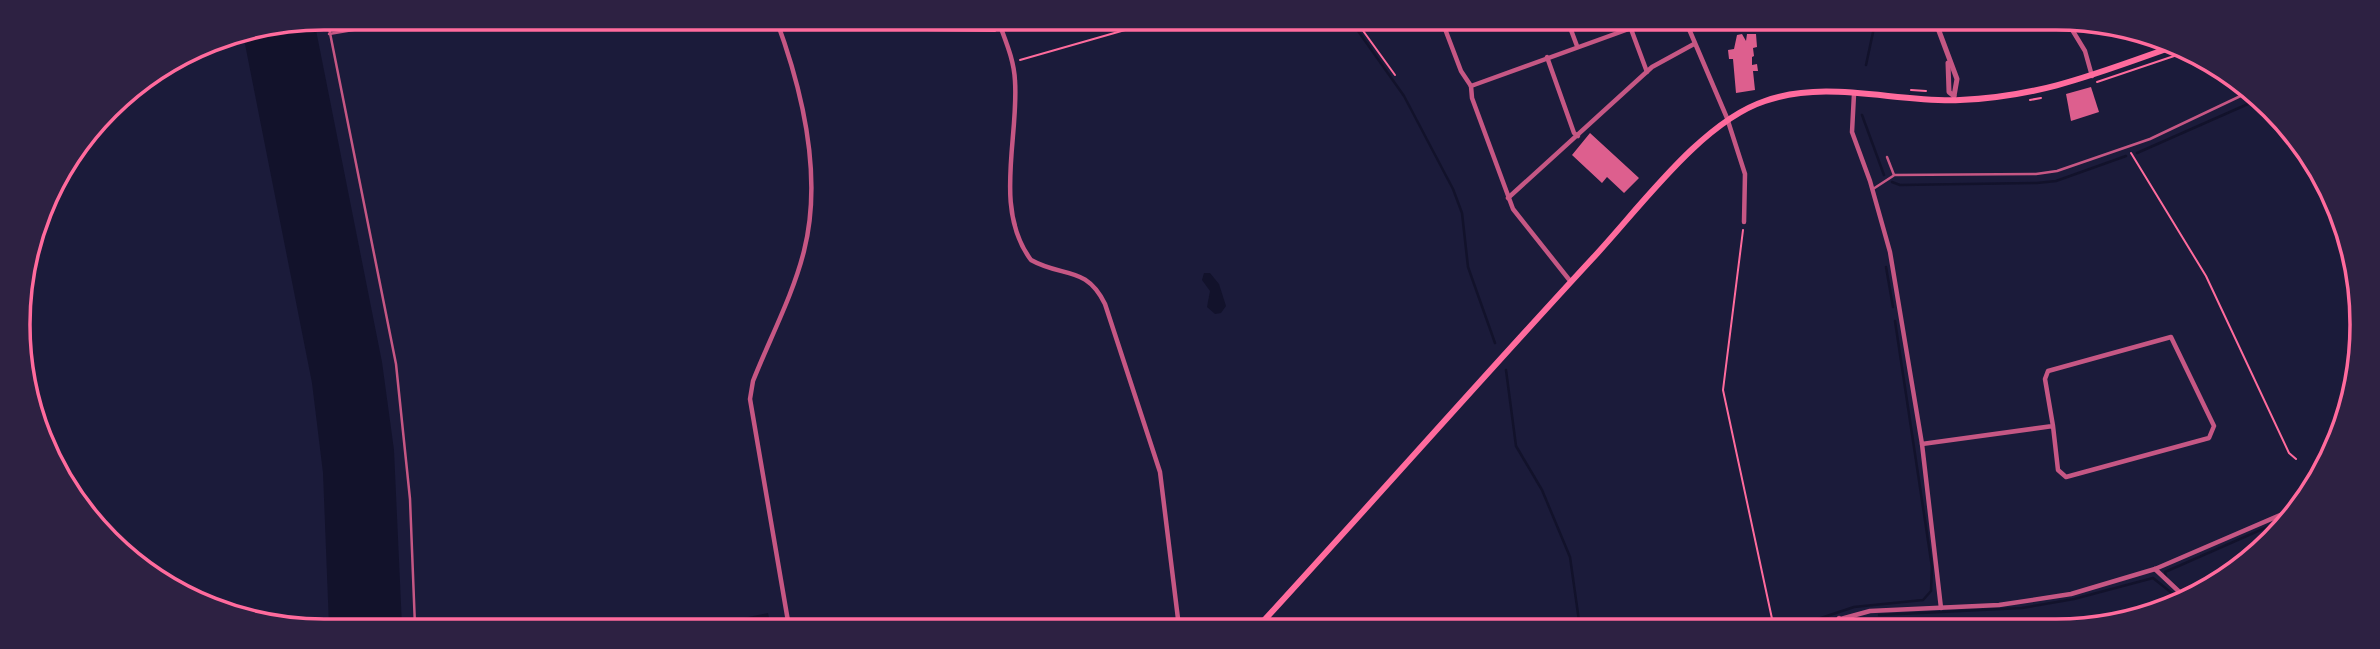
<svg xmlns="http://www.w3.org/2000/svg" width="2380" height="649" viewBox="0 0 2380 649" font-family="'Golos Text',sans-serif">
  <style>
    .water { fill: #12122b }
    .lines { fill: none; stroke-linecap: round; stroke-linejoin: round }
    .stream { stroke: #12122b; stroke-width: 2.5 }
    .building { fill: #dd5f8e }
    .path { stroke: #ff6b9d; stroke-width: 2 }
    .service { stroke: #c65784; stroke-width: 2.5 }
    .minor { stroke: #c65784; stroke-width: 4.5 }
    .tertiary { stroke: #c65784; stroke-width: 5 }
    .secondary { stroke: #ff6b9d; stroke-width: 6 }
    .rim { fill: none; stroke: #ff6b9d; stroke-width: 3.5 }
  </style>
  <rect width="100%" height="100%" fill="#1b1b3a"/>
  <g class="water">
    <polygon points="314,20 382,362 394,450 402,626 329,626 323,473 312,383 243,34"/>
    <polygon points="1204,273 1210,273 1219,284 1226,306 1221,313 1215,314 1207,307 1210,291 1202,280"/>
    <polygon points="768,613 771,627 715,626 715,624"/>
  </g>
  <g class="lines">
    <g class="stream">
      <polyline points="1351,21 1404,96 1453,189 1462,213 1468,267 1495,343"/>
      <polyline points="1866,65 1875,23"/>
      <polyline points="1862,115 1884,175"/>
      <polyline points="2137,153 2257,100"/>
      <polyline points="1892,182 1900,185 2037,183 2056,181 2126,156"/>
      <polyline points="1886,267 1893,307"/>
      <polyline points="1506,370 1516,446 1542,490 1570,557 1580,628"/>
      <polyline points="2166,577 2165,572 2292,516"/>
      <polyline points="2181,591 2194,598"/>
      <polyline points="1879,615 2022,608 2074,599 2153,578 2183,602"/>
      <polyline points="1791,628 1854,607 1923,600 1931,591 1932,567 1895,321"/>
    </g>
  </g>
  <g class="building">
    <polygon points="1748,22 1772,22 1772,28 1748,24"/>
    <polygon points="1742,34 1746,41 1747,34 1756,34 1757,47 1753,48 1754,56 1752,57 1752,65 1757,64 1758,71 1753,71 1755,90 1736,93 1733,59 1729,59 1728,50 1734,49 1737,35"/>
    <polygon points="2091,87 2099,112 2071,121 2066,94"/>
    <polygon points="1590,133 1639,178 1624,193 1607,177 1602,183 1572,155"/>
  </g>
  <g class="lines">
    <g class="path">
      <polyline points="1356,21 1395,75"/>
      <polyline points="787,28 995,31"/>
      <polyline points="1020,60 1160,20"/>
      <polyline points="2097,82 2186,52"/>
      <polyline points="1911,90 1926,91"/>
      <polyline points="2030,100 2041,98"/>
      <polyline points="2131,153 2206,276 2289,453 2296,459"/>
      <polyline points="1743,230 1723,390 1774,628"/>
    </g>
    <g class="service">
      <polyline points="327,18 396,364 410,499 415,626"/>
      <polyline points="329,34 425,18"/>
      <polyline points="1887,157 1894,175"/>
      <polyline points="1894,175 2036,174 2057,171 2150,139 2249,92"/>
      <polyline points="1873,189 1893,176"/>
    </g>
    <g class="minor">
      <path d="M 776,19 C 802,89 823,176 804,251 C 793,295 770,338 753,381 L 750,399 L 789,627"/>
      <path d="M 998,20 C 1005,40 1014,59 1015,81 C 1019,138 993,209 1031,260 C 1063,278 1086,265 1105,304 L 1160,472 L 1179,627"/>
      <polyline points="1442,21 1461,71 1471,86"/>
      <polyline points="1568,22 1577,46"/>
      <polyline points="1686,22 1727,118 1745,174 1744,222"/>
      <polyline points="2068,23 2085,51 2092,76"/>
      <polyline points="1631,29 1647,72"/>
      <polyline points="1547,57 1574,133 1578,136"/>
      <polyline points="1471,86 1472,98 1513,209 1571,282"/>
      <polyline points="1471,86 1648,22"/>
      <polyline points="1854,94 1852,132 1870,181 1890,252 1922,444 1941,608"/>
      <polyline points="1508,198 1652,67 1694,44"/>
      <polyline points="1922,444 2053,426 2058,470 2066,477 2209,438 2214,426 2171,337 2048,371 2045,379 2053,426"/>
      <polyline points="2155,569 2189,601"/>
      <polyline points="1839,618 1840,628"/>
      <polyline points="1808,628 1870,611 1999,605 2071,594 2155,569 2299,507"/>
    </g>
    <g class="tertiary">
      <polyline points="1936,23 1957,79 1954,96"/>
      <polyline points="1948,63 1949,92 1954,96"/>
    </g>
    <path class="secondary" d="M 1258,627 C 1370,505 1480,380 1592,259 C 1639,209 1701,122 1765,101 C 1828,79 1896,103 1960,100 C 2040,97 2098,73 2172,47"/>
  </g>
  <path d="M0 0H2380V649H0ZM324 30H2056A294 294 0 0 1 2350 324V325A294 294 0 0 1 2056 619H324A294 294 0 0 1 30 325V324A294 294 0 0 1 324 30Z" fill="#2d2142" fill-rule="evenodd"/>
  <path class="rim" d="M324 30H2056A294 294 0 0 1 2350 324V325A294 294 0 0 1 2056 619H324A294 294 0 0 1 30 325V324A294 294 0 0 1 324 30Z"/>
</svg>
